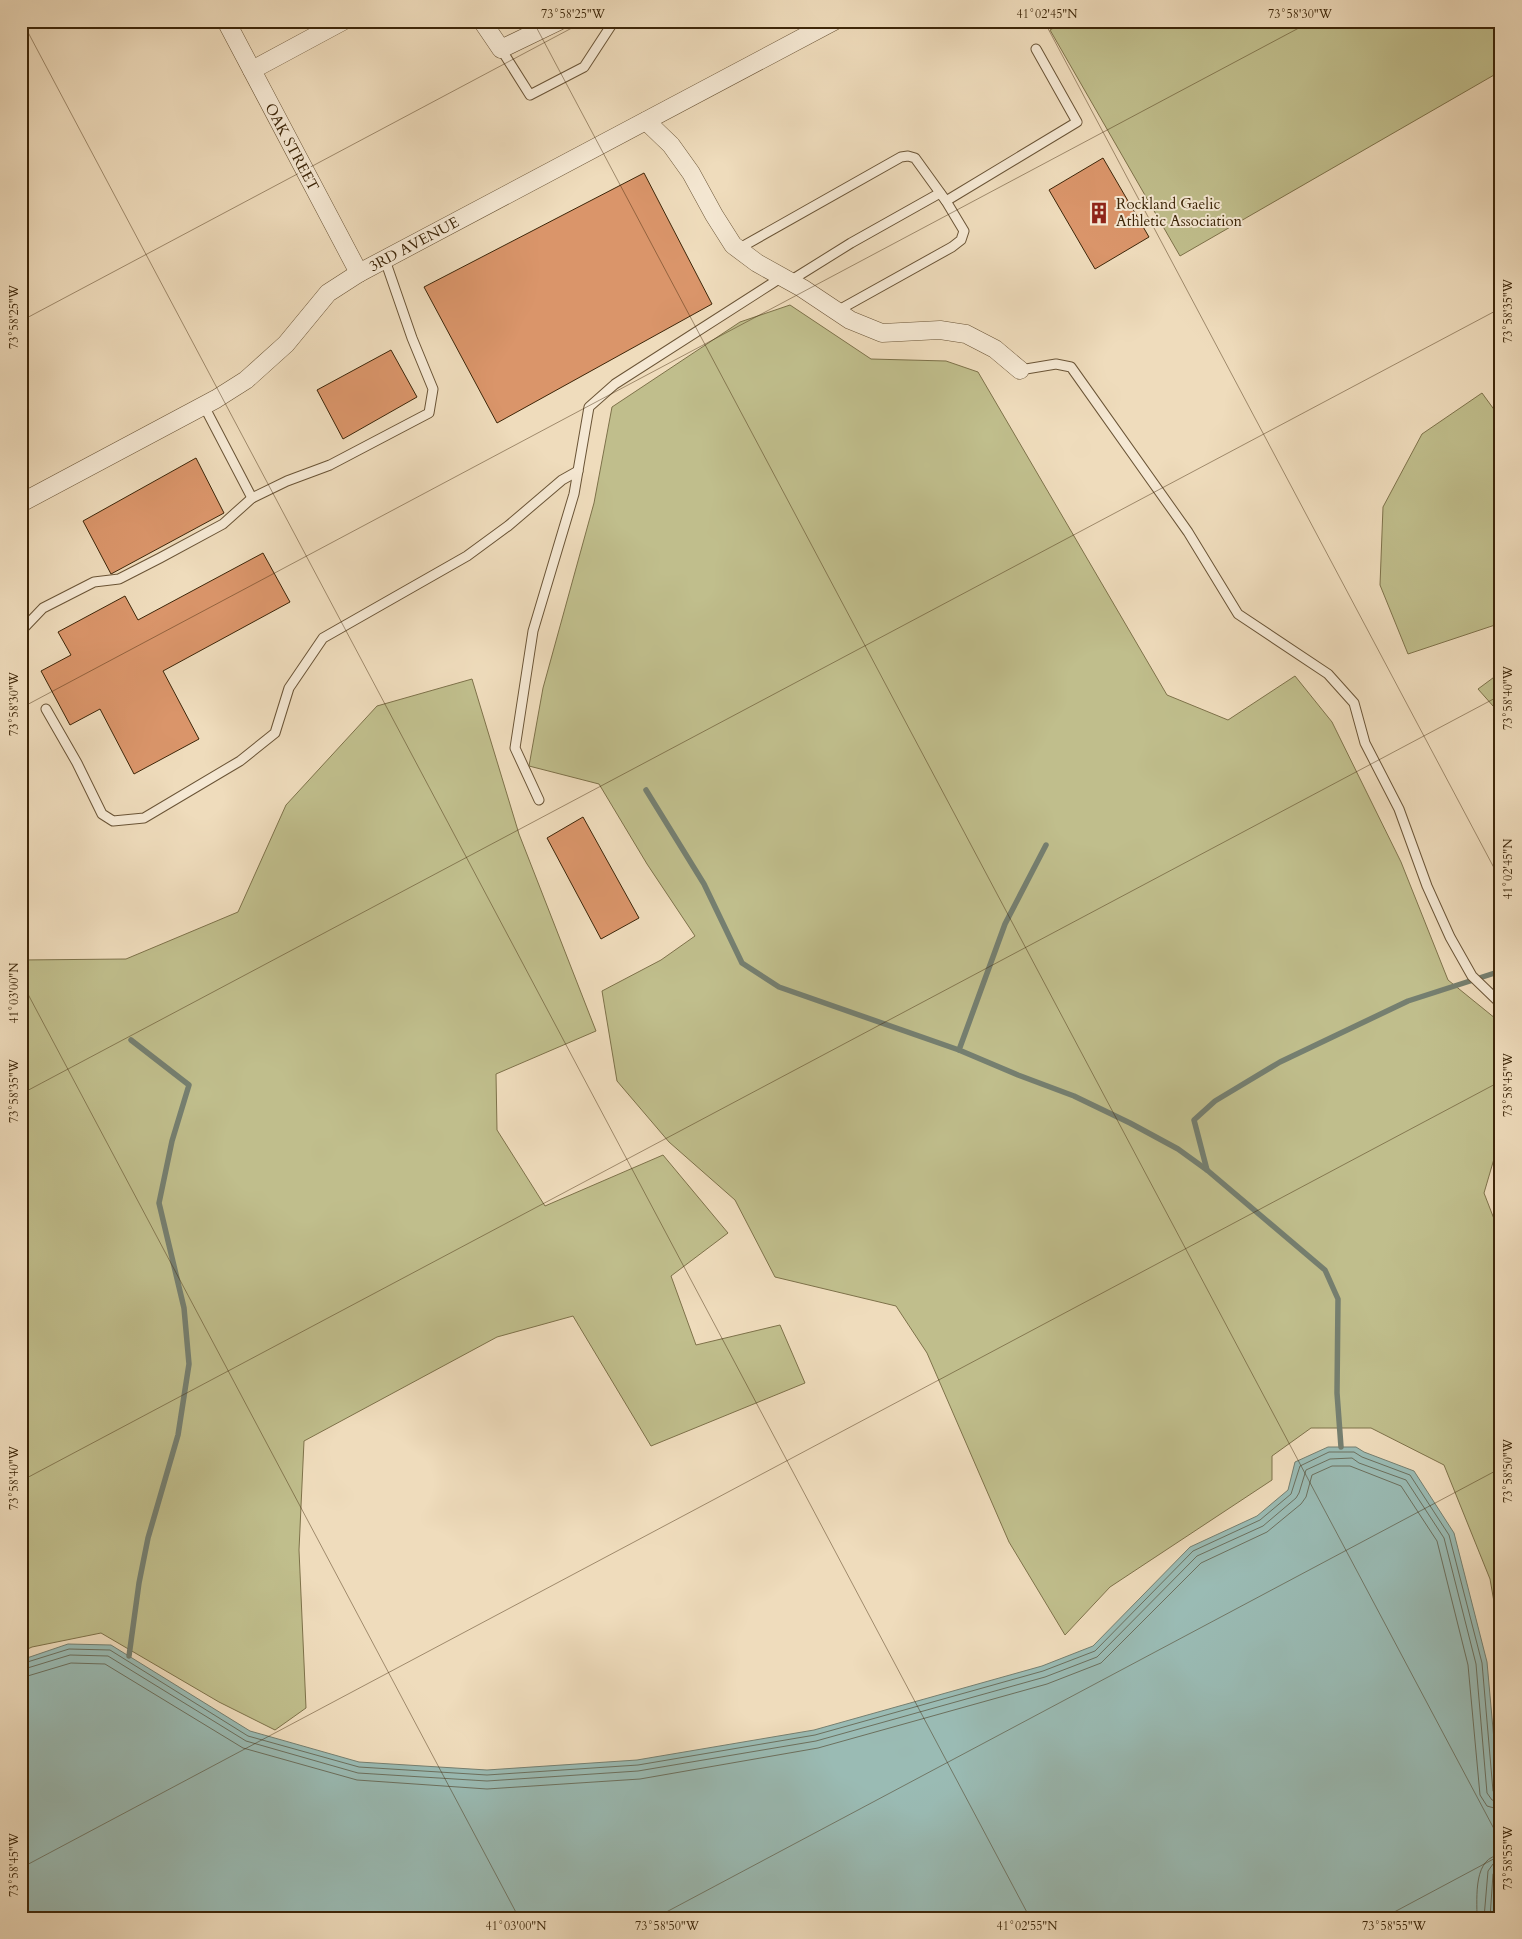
<svg xmlns="http://www.w3.org/2000/svg" width="1522" height="1939" viewBox="0 0 1522 1939" font-family="Cardo,serif">
  <style>
    .green { fill: #c0be8c; stroke: #7e724a }
    .water { fill: #9abbb4; stroke: #757f70 }
    .lines { fill: none; stroke-linecap: round; stroke-linejoin: round }
    .shore { stroke: #6c705e; stroke-width: 1 }
    .stream { stroke: #757f70; stroke-width: 5.5 }
    .building { fill: #da956a; stroke: #3d2609 }
    .lane-casing { stroke: #6a5436; stroke-width: 11 }
    .street-casing { stroke: #6a5436; stroke-width: 19 }
    .lane { stroke: #f5e8d3; stroke-width: 9 }
    .street { stroke: #f5e8d3; stroke-width: 18 }
    .ticks { fill: none; stroke: #3d2609; stroke-width: 1; stroke-opacity: 0.45 }
    .labels { text-anchor: middle; dominant-baseline: central; stroke-width: 4; stroke-linejoin: round; paint-order: stroke }
    .street-label { font-size: 15px; fill: #3d2609; stroke: #f5e8d3 }
    .poi-label { font-size: 15px; fill: #3d2609; stroke: #f5e8d3; text-anchor: start }
    .neatline { fill: none; stroke: #3d2609; stroke-width: 2 }
    .ticks-label { font-size: 12px; text-anchor: middle; fill: #3d2609 }
  </style>
  <rect width="100%" height="100%" fill="#efdcbc"/>
  <filter id="stains"><feTurbulence type="fractalNoise" baseFrequency=".004" numOctaves="4"/><feColorMatrix values="0 0 0 0 .2 0 0 0 0 .09 0 0 0 0 .02 0 0 0 .5 -.17"/></filter>
  <radialGradient id="worn" r=".72"><stop offset=".6" stop-color="#630" stop-opacity="0"/><stop offset="1" stop-color="#630" stop-opacity=".3"/></radialGradient>
  <g class="green">
    <polygon points="1066,21 1501,21 1501,71 1180,256 1050,30"/>
    <polygon points="790,305 871,359 946,361 978,372 1167,695 1228,720 1295,676 1332,722 1401,862 1448,980 1501,1023 1501,1135 1484,1193 1501,1237 1501,1642 1490,1579 1444,1465 1371,1428 1311,1428 1272,1456 1272,1480 1110,1587 1065,1635 1009,1542 927,1353 896,1306 775,1277 735,1200 669,1142 617,1081 602,991 661,960 695,936 647,864 599,784 529,766 543,688 594,503 612,407 740,322"/>
    <polygon points="1482,393 1501,419 1501,623 1408,654 1380,585 1383,507 1422,434"/>
    <polygon points="1501,672 1501,715 1478,689"/>
    <polygon points="472,679 519,834 596,1031 496,1074 497,1130 545,1206 663,1155 728,1233 671,1276 696,1345 780,1325 805,1383 651,1446 573,1316 497,1337 304,1441 299,1550 306,1708 275,1730 219,1702 101,1633 32,1647 21,1652 21,960 126,959 238,912 286,805 377,706"/>
  </g>
  <polygon class="water" points="1328,1447 1356,1447 1364,1452 1414,1471 1454,1533 1487,1662 1501,1818 1495,1918 21,1918 21,1660 68,1644 111,1645 250,1731 359,1762 487,1770 637,1760 814,1730 1042,1666 1093,1646 1190,1547 1257,1516 1288,1490 1295,1462"/>
  <g class="lines">
    <g class="shore">
      <polyline points="21,1664 69,1649 110,1650 248,1736 359,1767 487,1775 638,1765 815,1735 1043,1671 1095,1651 1193,1551 1260,1520 1291,1494 1300,1466 1329,1452 1354,1452 1362,1457 1410,1475 1449,1535 1482,1663 1493,1791 1496,1795 1501,1797"/>
      <polyline points="21,1670 70,1655 108,1656 246,1741 358,1773 487,1781 638,1771 816,1741 1045,1677 1097,1657 1197,1556 1263,1526 1296,1498 1299,1493 1306,1470 1330,1459 1352,1458 1359,1463 1406,1480 1444,1538 1476,1664 1487,1793 1492,1800 1501,1803"/>
      <polyline points="21,1678 71,1663 105,1664 243,1748 357,1780 487,1789 640,1779 818,1748 1047,1684 1101,1663 1201,1563 1267,1532 1301,1504 1306,1497 1312,1475 1332,1466 1350,1466 1401,1486 1437,1541 1468,1665 1480,1795 1487,1806 1501,1810"/>
      <path d="M 1477,1918 C 1477,1897 1473,1856 1501,1855"/>
      <polyline points="1484,1918 1488,1871 1493,1864 1501,1863"/>
      <polyline points="1490,1918 1493,1874 1496,1870 1501,1869"/>
    </g>
    <g class="stream">
      <polyline points="646,790 704,884 742,963 779,987 959,1050"/>
      <polyline points="1046,845 1005,924 959,1050 1018,1075 1074,1096 1130,1123 1178,1149 1207,1170"/>
      <polyline points="1341,1447 1337,1393 1338,1299 1325,1270 1207,1170 1194,1120 1215,1101 1280,1062 1408,1001 1501,971"/>
      <polyline points="129,1656 139,1583 148,1538 178,1435 189,1364 184,1308 159,1203 172,1141 189,1085 131,1040"/>
    </g>
  </g>
  <g class="building">
    <polygon points="1103,158 1149,237 1095,269 1049,190"/>
    <polygon points="644,173 712,304 497,423 424,287"/>
    <polygon points="391,350 417,397 343,439 317,390"/>
    <polygon points="196,458 224,513 111,574 83,521"/>
    <polygon points="263,553 290,602 163,671 199,739 134,774 100,709 70,725 41,671 71,655 58,632 125,596 138,620"/>
    <polygon points="583,817 639,918 601,939 547,838"/>
  </g>
  <g class="lines">
    <g class="lane-casing">
      <g id="lane">
        <polyline points="501,49 530,95 584,67 614,21"/>
        <polyline points="946,201 1077,122 1036,49"/>
        <polyline points="738,249 901,157 908,156 915,158 946,201 964,231 961,240 952,247 837,311"/>
        <polyline points="790,281 851,243 940,193"/>
        <polyline points="1020,370 1056,364 1071,367 1188,532 1238,614 1328,674 1354,703 1365,743 1399,809 1427,886 1450,937 1472,976 1501,1004"/>
        <polyline points="204,406 252,498 287,481 330,465 429,413 433,389 412,338 385,260"/>
        <polyline points="21,631 43,608 94,582 119,579 160,558 223,524 252,498"/>
        <polyline points="46,709 77,763 102,814 113,821 144,818 240,761 275,733 289,688 323,638 467,556 508,526 562,480 578,471"/>
        <polyline points="539,800 515,748 533,631 574,494 589,407 615,384 782,277"/>
      </g>
    </g>
    <g class="street-casing">
      <g id="street">
        <polyline points="226,21 359,273"/>
        <polyline points="482,21 501,49 559,21"/>
        <polyline points="252,70 343,21"/>
        <polyline points="646,121 671,145 691,173 714,215 733,245 757,263 802,288 850,320 882,333 940,330 966,334 995,349 1020,370"/>
        <polyline points="21,503 216,399 246,380 286,344 328,293 359,273 834,21"/>
      </g>
    </g>
    <use href="#lane" class="lane"/>
    <use href="#street" class="street"/>
  </g>
  <path class="ticks" d="M 22,21 L 1030,1918M 533,21 L 1501,1842M 1044,21 L 1501,881M 21,321 L 585,21M 21,708 L 1312,21M 21,981 L 519,1918M 21,1094 L 1501,308M 21,1481 L 1501,695M 21,1868 L 1501,1081M 655,1918 L 1501,1468M 1383,1918 L 1501,1855"/>
  <defs>
    <g id="building-bare" transform="scale(1.725)"><path d="M-4-6H4V6H1V3H-1V6H-4ZM-2.5-4.3h1.7v1.8h-1.7ZM.8-4.3h1.7v1.8H.8ZM-2.5-1h1.7V.8h-1.7ZM.8-1h1.7V.8H.8Z" fill="#8f2418" stroke="#f5e8d3" stroke-width="2.5" paint-order="stroke"/></g>
  </defs>
  <g fill-rule="evenodd">
    <use href="#building-bare" x="1099" y="213"/>
  </g>
  <g class="labels">
    <g class="street-label">
      <text transform="translate(292 147) rotate(62)">OAK STREET</text>
      <text transform="translate(414 244) rotate(-28)">3RD AVENUE</text>
    </g>
    <g class="poi-label">
      <text x="1116" y="204">Rockland Gaelic<tspan x="1116" dy="17">Athletic Association</tspan></text>
    </g>
  </g>
  <rect width="1522" height="1939" fill="none" stroke="#efdcbc" stroke-width="55"/>
  <rect x="28" y="28" width="1466" height="1884" class="neatline"/>
  <g class="ticks-label">
    <text x="573" y="18">73°58'25"W</text>
    <text x="1047" y="18">41°02'45"N</text>
    <text x="1300" y="18">73°58'30"W</text>
    <text transform="translate(1508 311) rotate(-90)" y="4">73°58'35"W</text>
    <text transform="translate(14 317) rotate(-90)" y="4">73°58'25"W</text>
    <text transform="translate(1508 698) rotate(-90)" y="4">73°58'40"W</text>
    <text transform="translate(14 704) rotate(-90)" y="4">73°58'30"W</text>
    <text transform="translate(1508 869) rotate(-90)" y="4">41°02'45"N</text>
    <text transform="translate(14 993) rotate(-90)" y="4">41°03'00"N</text>
    <text transform="translate(1508 1085) rotate(-90)" y="4">73°58'45"W</text>
    <text transform="translate(14 1091) rotate(-90)" y="4">73°58'35"W</text>
    <text transform="translate(1508 1471) rotate(-90)" y="4">73°58'50"W</text>
    <text transform="translate(14 1478) rotate(-90)" y="4">73°58'40"W</text>
    <text transform="translate(1508 1858) rotate(-90)" y="4">73°58'55"W</text>
    <text transform="translate(14 1865) rotate(-90)" y="4">73°58'45"W</text>
    <text x="516" y="1930">41°03'00"N</text>
    <text x="667" y="1930">73°58'50"W</text>
    <text x="1027" y="1930">41°02'55"N</text>
    <text x="1394" y="1930">73°58'55"W</text>
  </g>
  <rect width="100%" height="100%" filter="url(#stains)"/>
  <rect width="100%" height="100%" fill="url(#worn)"/>
</svg>
